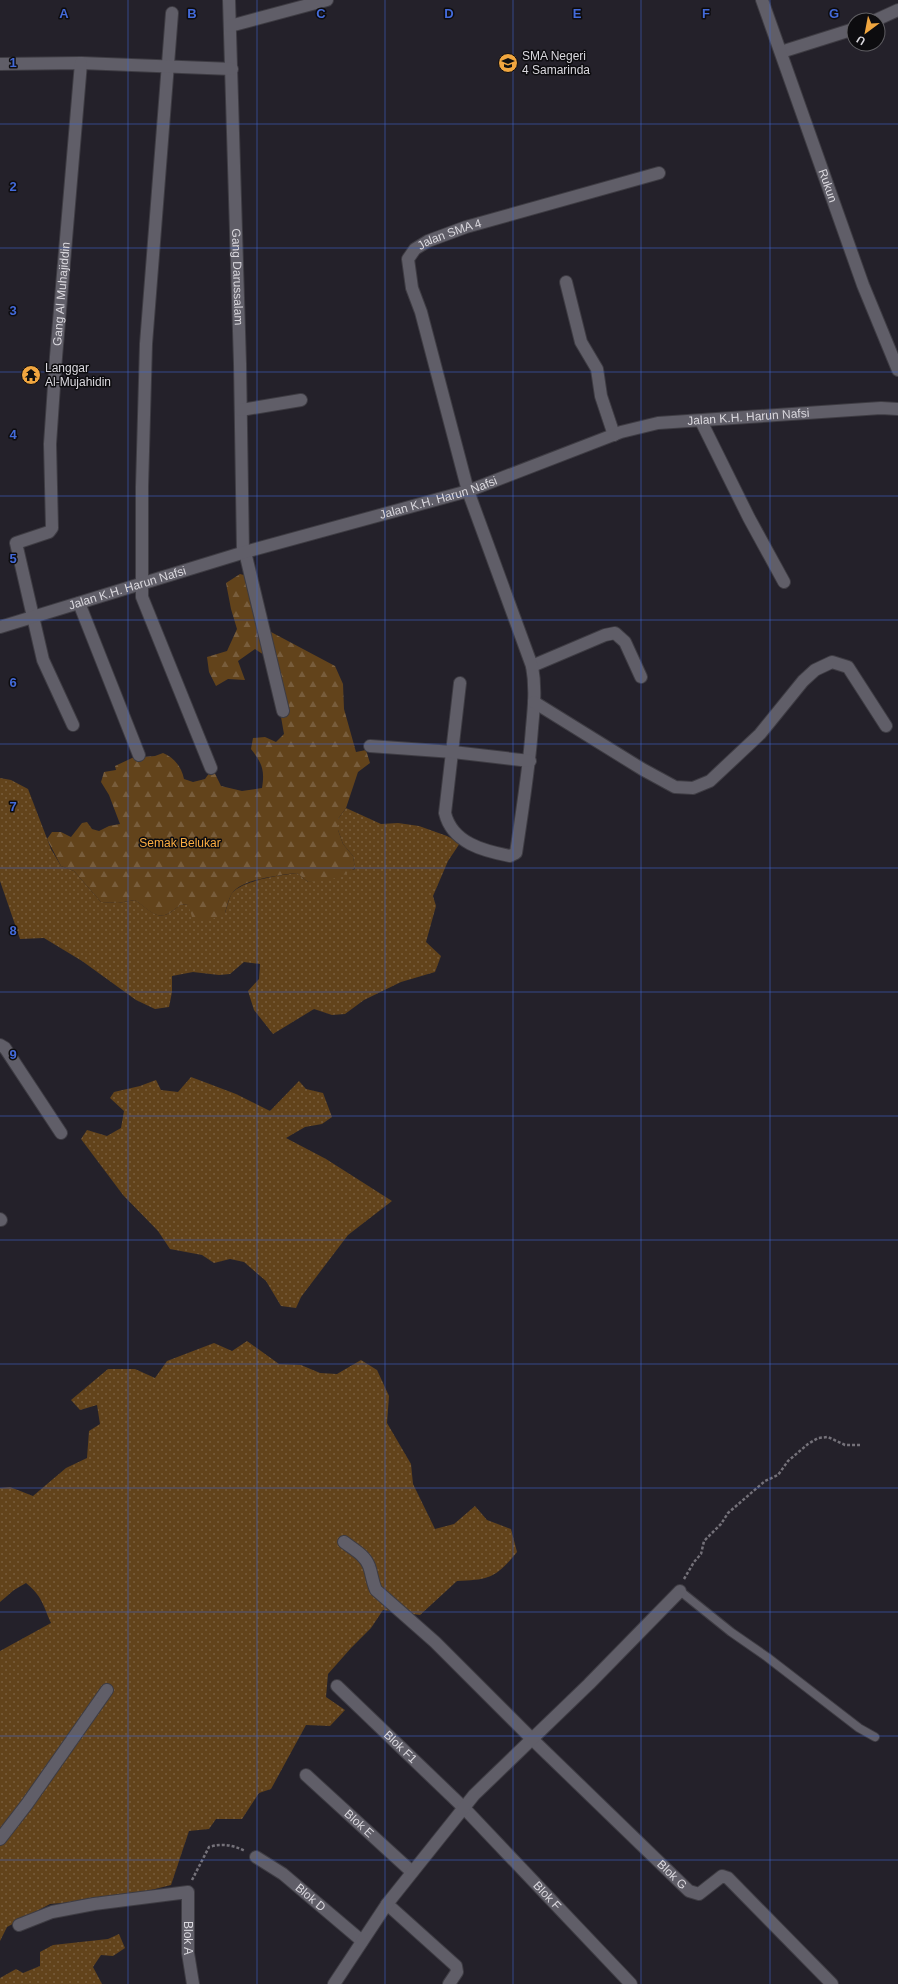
<svg xmlns="http://www.w3.org/2000/svg" width="898" height="1984" viewBox="0 0 898 1984" font-family="Helvetica,sans-serif">
  <style>
    .green { fill: url(#green-dots) }
    .forest { fill: url(#forest-firs) }
    .lines { fill: none; stroke-linecap: round; stroke-linejoin: round }
    .service-casing { stroke: #3e3c43; stroke-width: 10 }
    .minor-casing { stroke: #3e3c43; stroke-width: 14 }
    .tertiary-casing { stroke: #3e3c43; stroke-width: 14 }
    .secondary-casing { stroke: #3e3c43; stroke-width: 14 }
    .path { stroke: #747179; stroke-width: 2.5; stroke-dasharray: 3 2; stroke-linecap: butt }
    .service { stroke: #605e68; stroke-width: 8 }
    .minor { stroke: #605e68; stroke-width: 12 }
    .tertiary { stroke: #605e68; stroke-width: 12 }
    .secondary { stroke: #605e68; stroke-width: 12 }
    .grid { fill: none; stroke: #436ad9; stroke-width: 1; stroke-opacity: 0.55 }
    .labels { text-anchor: middle; dominant-baseline: central; stroke-width: 3; stroke-linejoin: round; paint-order: stroke }
    .poi-label { font-size: 12px; fill: #dad8de; stroke: #0d0c0f; text-anchor: start }
    .street-label { font-size: 12px; fill: #dad8de; stroke: #0d0c0f }
    .park-label { font-size: 12px; fill: #fbad42; stroke: #0d0c0f }
    .grid-label { font-size: 13px; text-anchor: middle; font-weight: bold; fill: #436ad9; stroke: #0d0c0f; stroke-width: 3; stroke-linejoin: round; paint-order: stroke }
  </style>
  <defs>
    <pattern id="green-dots" width="8" height="8" patternUnits="userSpaceOnUse"><rect width="8" height="8" fill="#62431b"/><path d="M2 2h.1M6 6h.1" fill="none" stroke="#785d3c" stroke-width="1.8" stroke-linecap="round"/></pattern>
    <pattern id="forest-firs" width="22" height="20" patternUnits="userSpaceOnUse"><rect width="22" height="20" fill="#62431b"/><path d="M5 1l3.5 6h-7zM16 11l3.5 6h-7z" fill="#785d3c"/></pattern>
  </defs>
  <rect width="100%" height="100%" fill="#24212a"/>
  <g class="green">
    <path d="M 0,778 L 11,780 L 28,789 L 51,849 L 61,866 L 74,871 L 101,902 L 118,903 L 135,900 C 155,914 159,924 180,905 L 188,904 L 225,913 C 227,907 229,898 232,893 C 243,880 281,875 297,873 L 308,882 L 355,869 L 353,856 L 343,844 L 338,830 L 338,819 L 346,808 L 381,824 L 398,823 L 419,826 L 447,836 L 460,843 L 448,861 L 433,896 L 436,906 L 426,942 L 441,956 L 435,972 L 401,982 L 364,1000 L 345,1014 L 332,1015 L 314,1009 L 273,1034 L 254,1010 L 248,991 L 259,979 L 260,964 L 244,962 L 230,974 L 219,975 L 193,972 L 172,976 L 172,992 L 169,1007 L 155,1009 L 136,1000 L 82,961 L 44,938 L 20,939 L 0,881 Z"/>
    <polygon points="191,1077 236,1094 270,1111 299,1081 306,1089 323,1093 332,1117 322,1124 305,1127 286,1138 326,1159 392,1201 348,1235 301,1297 296,1308 281,1306 266,1281 244,1262 230,1259 214,1263 202,1255 170,1249 158,1231 123,1195 81,1139 87,1130 107,1136 121,1128 124,1111 110,1098 114,1092 140,1086 156,1080 161,1090 178,1092"/>
    <path d="M 247,1341 L 279,1364 L 301,1365 L 320,1373 L 337,1374 L 361,1360 L 377,1370 L 389,1396 L 387,1423 L 411,1464 L 413,1484 L 435,1529 L 454,1524 L 475,1506 L 487,1520 L 511,1529 L 517,1552 C 496,1578 489,1580 457,1581 L 420,1615 L 383,1610 L 371,1628 L 351,1648 L 328,1674 L 326,1697 L 345,1710 L 330,1726 L 306,1725 L 271,1789 L 259,1793 L 242,1819 L 216,1819 L 209,1829 L 189,1831 L 171,1885 L 135,1894 L 86,1901 L 50,1904 L 7,1927 L 0,1941 L 0,1651 L 51,1623 C 43,1605 42,1596 26,1583 L 14,1590 L 0,1602 L 0,1488 L 10,1487 L 33,1496 L 66,1468 L 87,1458 L 89,1431 L 100,1424 L 97,1405 L 80,1410 L 71,1400 L 108,1369 L 135,1369 L 155,1378 L 167,1361 L 214,1343 L 232,1351 Z"/>
    <polygon points="119,1934 125,1948 113,1956 101,1955 93,1967 102,1984 0,1984 0,1978 16,1969 23,1973 40,1966 40,1952 53,1945 108,1939"/>
  </g>
  <path class="forest" d="M 240,574 L 251,577 L 253,608 L 271,632 L 335,666 L 343,684 L 344,709 L 356,752 L 366,750 L 370,763 L 358,772 L 346,808 L 338,819 L 338,830 L 343,844 L 353,856 L 355,868 C 339,880 327,880 308,882 L 297,873 C 280,875 244,879 233,892 C 229,897 227,906 225,913 L 206,922 L 192,917 L 188,904 L 180,905 C 159,924 154,914 135,900 L 118,903 L 101,902 L 74,871 L 61,866 L 47,839 L 52,832 L 61,832 L 71,837 L 82,823 L 87,822 L 92,829 L 99,831 L 109,826 L 120,824 L 109,795 L 101,782 L 104,772 L 116,770 L 115,766 L 132,758 L 155,756 L 163,753 C 174,757 182,768 184,779 L 193,782 L 205,779 L 210,772 L 204,751 L 221,786 L 242,791 L 262,788 C 265,770 262,763 251,749 L 253,738 L 265,737 L 276,742 L 284,734 L 281,717 L 264,655 L 255,649 L 238,661 L 245,680 L 228,679 L 216,686 L 209,672 L 207,657 L 227,651 L 237,629 L 231,609 L 226,583 Z"/>
  <g class="lines">
    <g class="service-casing">
      <polyline id="service" points="680,1591 731,1632 767,1657 859,1728 875,1737"/>
    </g>
    <g class="minor-casing">
      <g id="minor">
        <path id="s1" d="M 229,0 L 240,364 L 243,553"/>
        <polyline points="172,13 146,344 142,487 142,597 211,768"/>
        <polyline points="876,20 898,10"/>
        <polyline points="230,26 327,0"/>
        <polyline points="781,52 854,29"/>
        <polyline points="0,64 81,63 232,69"/>
        <polyline points="566,282 581,342 597,369 601,396 614,435"/>
        <polyline points="241,410 301,400"/>
        <polyline points="701,421 749,518 784,582"/>
        <polyline points="245,552 283,711"/>
        <polyline points="79,603 139,755"/>
        <polyline points="532,666 605,635 615,633 625,642 641,677"/>
        <path id="s2" d="M 460,683 L 445,813 C 452,843 484,851 510,856 L 516,853 C 522,812 529,770 532,728 C 534,707 536,687 532,666 L 468,491 L 421,312 L 412,288 L 408,259 L 415,249 L 428,241 L 466,227 L 659,173"/>
        <polyline points="534,702 642,769 675,787 693,788 710,781 760,734 803,681 815,670 832,662 848,667 886,726"/>
        <path id="s3" d="M 73,725 L 43,660 L 16,543 L 49,532 L 52,528 L 50,444 L 56,357 L 81,63"/>
        <polyline points="370,746 453,752 530,761"/>
        <polyline points="0,1045 5,1048 61,1133"/>
        <polyline points="0,1219 1,1220"/>
        <path id="s4" d="M 344,1542 C 353,1549 365,1555 369,1566 C 372,1574 372,1581 376,1590 L 435,1642 L 532,1739 L 689,1891 L 699,1894 L 722,1876 L 728,1878 L 832,1984"/>
        <path id="s5" d="M 337,1686 L 464,1808 L 631,1984"/>
        <path id="s6" d="M 306,1775 L 412,1872"/>
        <polyline points="0,1839 27,1804 107,1690"/>
        <path id="s7" d="M 256,1857 L 283,1874 L 362,1941"/>
        <polyline points="387,1904 456,1966 457,1972 449,1984"/>
        <path id="s8" d="M 19,1925 L 52,1912 L 94,1904 L 188,1892 L 188,1953 L 193,1984"/>
        <polyline points="334,1984 387,1904 474,1795 589,1684 680,1591"/>
      </g>
    </g>
    <g class="tertiary-casing">
      <g id="tertiary">
        <path id="s9" d="M 762,0 L 863,285 L 898,370"/>
      </g>
    </g>
    <g class="secondary-casing">
      <g id="secondary">
        <path id="s10" d="M 0,627 L 245,552 L 468,491 L 621,432 L 658,423 L 881,408 L 898,409"/>
      </g>
    </g>
    <g class="path">
      <polyline points="684,1579 694,1562 701,1554 704,1541 721,1524 728,1513 765,1481 778,1475 788,1461 808,1444 818,1438 828,1437 845,1445 860,1445"/>
      <path d="M 192,1880 L 209,1847 C 222,1843 233,1845 245,1851"/>
    </g>
    <use href="#service" class="service"/>
    <use href="#minor" class="minor"/>
    <use href="#tertiary" class="tertiary"/>
    <use href="#secondary" class="secondary"/>
  </g>
  <path class="grid" d="M 128,0 L 128,1984M 257,0 L 257,1984M 385,0 L 385,1984M 513,0 L 513,1984M 641,0 L 641,1984M 770,0 L 770,1984M 0,124 L 898,124M 0,248 L 898,248M 0,372 L 898,372M 0,496 L 898,496M 0,620 L 898,620M 0,744 L 898,744M 0,868 L 898,868M 0,992 L 898,992M 0,1116 L 898,1116M 0,1240 L 898,1240M 0,1364 L 898,1364M 0,1488 L 898,1488M 0,1612 L 898,1612M 0,1736 L 898,1736M 0,1860 L 898,1860"/>
  <defs>
    <g id="school-disc" transform="scale(1)"><circle r="9.5" fill="#f1a63f" stroke="#0d0c0f"/><path d="M0-5L7-2L0 1L-7-2ZM-4 1L0 2.5L4 1V4Q0 6-4 4Z" fill="#111"/></g>
    <g id="temple-disc" transform="scale(1)"><circle r="9.5" fill="#f1a63f" stroke="#0d0c0f"/><path d="M0-6L5-2H3V0L6.5 2.5H4V6H1.5V3h-3V6H-4V2.5H-6.5L-3 0V-2H-5Z" fill="#111"/></g>
  </defs>
  <g fill-rule="evenodd">
    <use href="#school-disc" x="508" y="63"/>
    <use href="#temple-disc" x="31" y="375"/>
  </g>
  <g class="labels">
    <g class="poi-label">
      <text x="522" y="56">SMA Negeri<tspan x="522" dy="14">4 Samarinda</tspan></text>
      <text x="45" y="368">Langgar<tspan x="45" dy="14">Al-Mujahidin</tspan></text>
    </g>
    <g class="street-label">
      <text stroke="none"><textPath href="#s9" startOffset="197">Rukun</textPath></text>
      <text stroke="none"><textPath href="#s2" startOffset="885">Jalan SMA 4</textPath></text>
      <text stroke="none"><textPath href="#s1" startOffset="277">Gang Darussalam</textPath></text>
      <text stroke="none"><textPath href="#s3" startOffset="466">Gang Al Muhajiddin</textPath></text>
      <text stroke="none"><textPath href="#s10" startOffset="780">Jalan K.H. Harun Nafsi</textPath></text>
      <text stroke="none"><textPath href="#s10" startOffset="457">Jalan K.H. Harun Nafsi</textPath></text>
      <text stroke="none"><textPath href="#s10" startOffset="133">Jalan K.H. Harun Nafsi</textPath></text>
      <text stroke="none"><textPath href="#s5" startOffset="88">Blok F1</textPath></text>
      <text stroke="none"><textPath href="#s6" startOffset="72">Blok E</textPath></text>
      <text stroke="none"><textPath href="#s4" startOffset="471">Blok G</textPath></text>
      <text stroke="none"><textPath href="#s5" startOffset="297">Blok F</textPath></text>
      <text stroke="none"><textPath href="#s7" startOffset="68">Blok D</textPath></text>
      <text stroke="none"><textPath href="#s8" startOffset="219">Blok A</textPath></text>
    </g>
    <g class="park-label">
      <text x="180" y="843">Semak Belukar</text>
    </g>
  </g>
  <g class="grid-label">
    <text x="64" y="18">A</text>
    <text x="192" y="18">B</text>
    <text x="321" y="18">C</text>
    <text x="449" y="18">D</text>
    <text x="577" y="18">E</text>
    <text x="706" y="18">F</text>
    <text x="834" y="18">G</text>
    <text x="13" y="67">1</text>
    <text x="13" y="191">2</text>
    <text x="13" y="315">3</text>
    <text x="13" y="439">4</text>
    <text x="13" y="563">5</text>
    <text x="13" y="687">6</text>
    <text x="13" y="811">7</text>
    <text x="13" y="935">8</text>
    <text x="13" y="1059">9</text>
  </g>
  <g transform="translate(866 32) rotate(212)"><circle r="19" fill="#0d0c0f" stroke="#5f5e62"/>
  <path d="M0-3L7 15L0 10L-7 15Z" fill="#f1a63f"/>
  <text y="-6" font-size="11" font-weight="bold" text-anchor="middle" fill="#dad8de">U</text>
  </g>
</svg>
